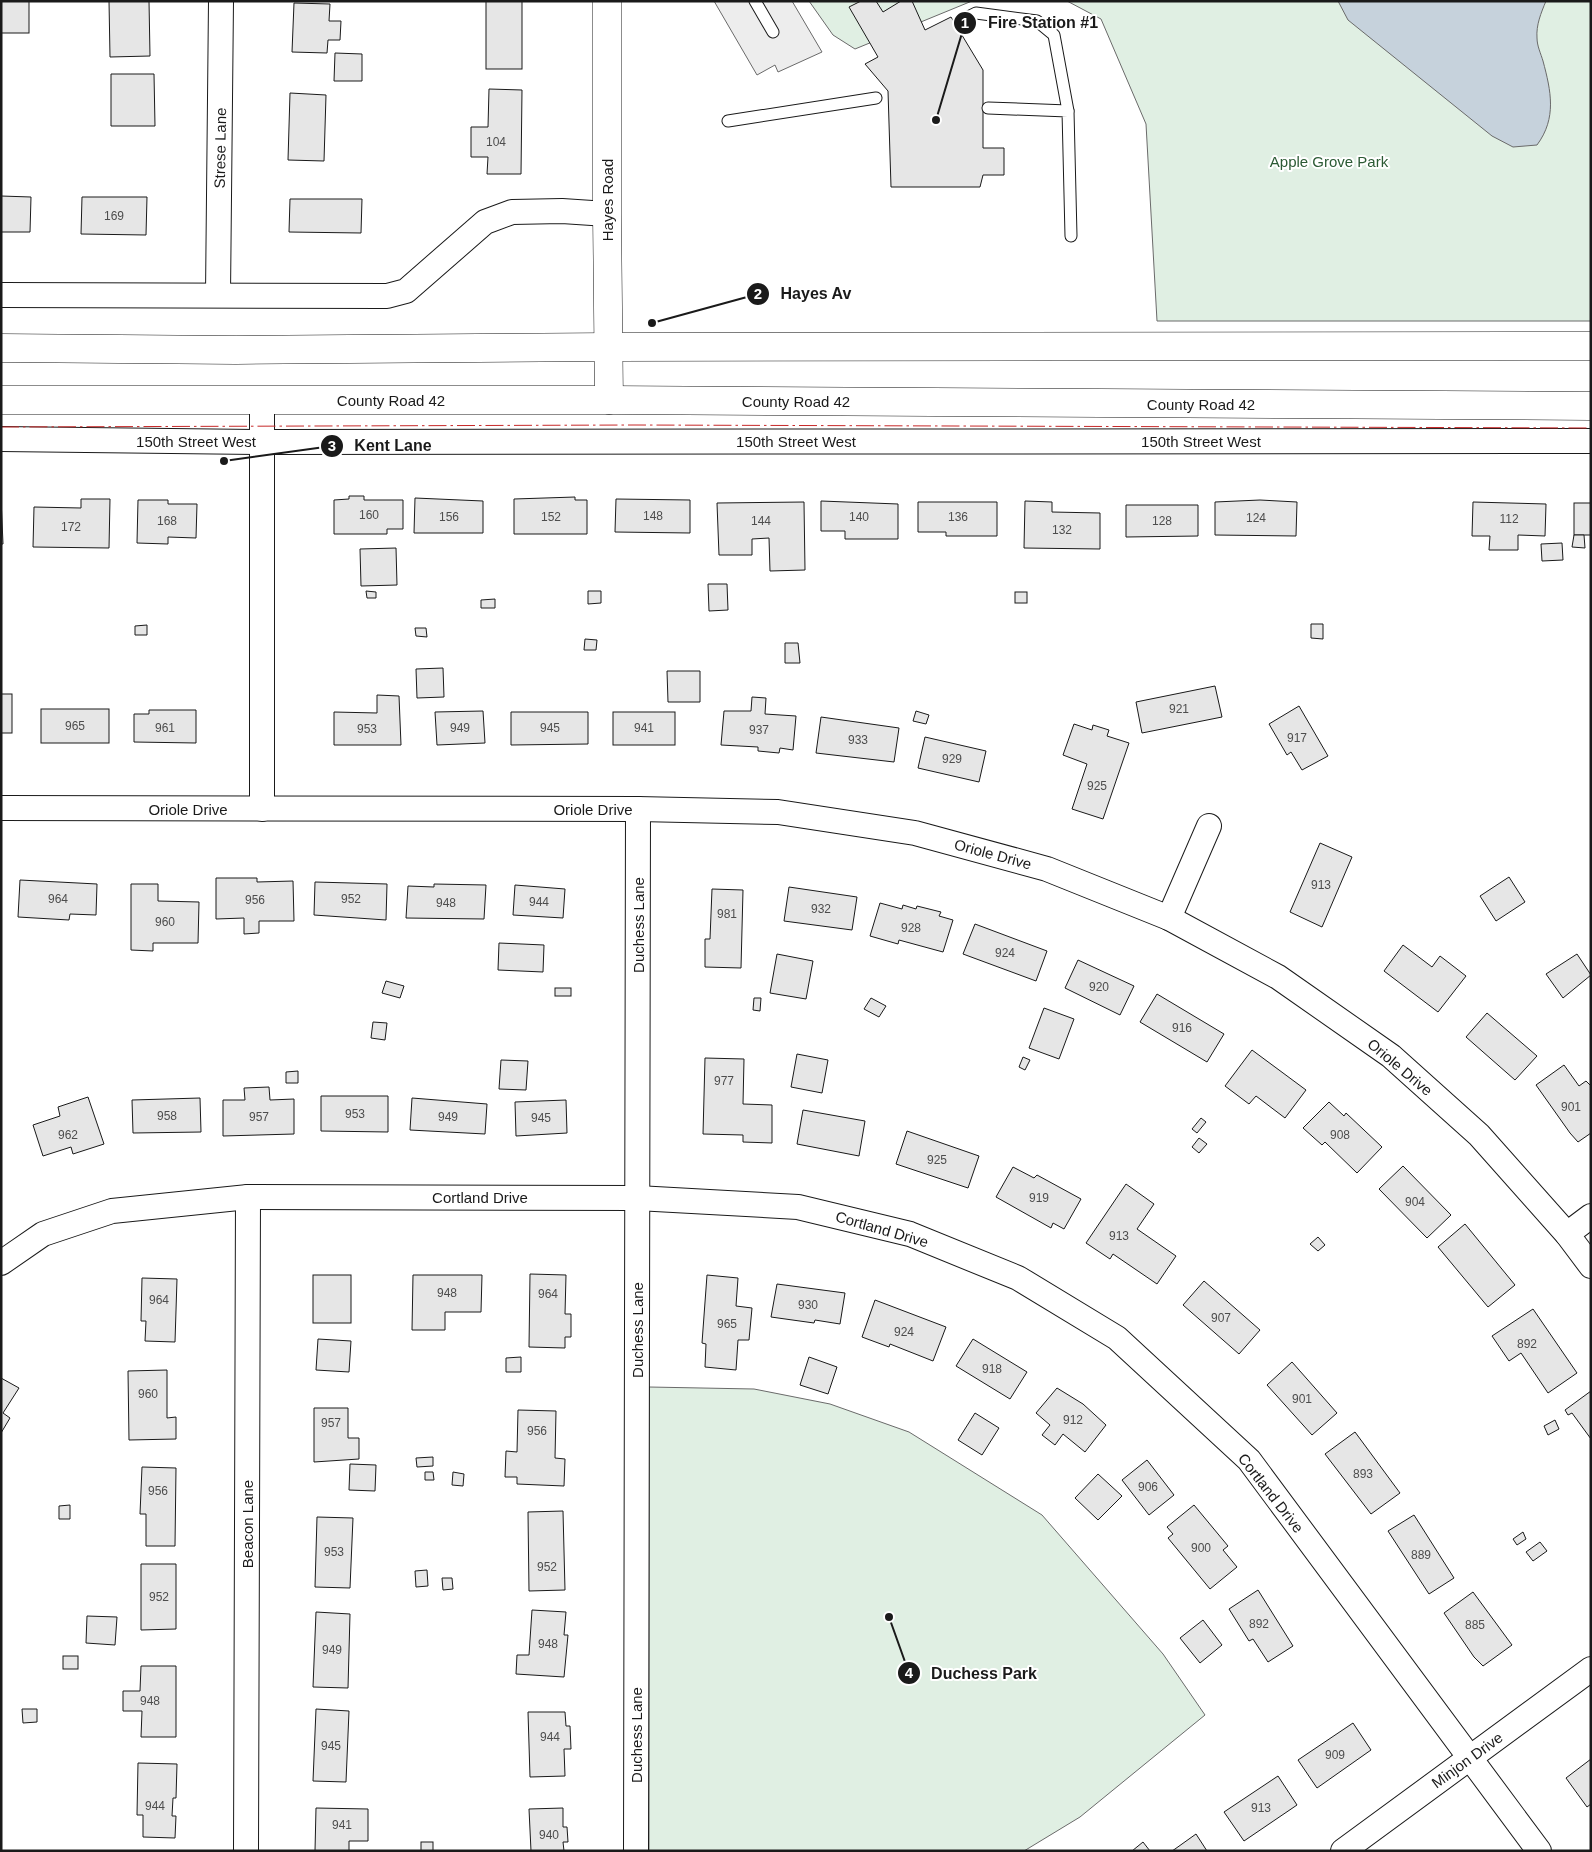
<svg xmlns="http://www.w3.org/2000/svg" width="1592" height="1852" viewBox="0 0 1592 1852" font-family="Helvetica,sans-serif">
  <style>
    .green { fill: #e0efe3; stroke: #6a6a6a }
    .parking { fill: #ededed; stroke: #6a6a6a }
    .water { fill: #c6d2dc; stroke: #6a6a6a }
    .building { fill: #e6e6e6; stroke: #1a1a1a }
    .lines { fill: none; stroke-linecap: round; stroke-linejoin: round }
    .service-casing { stroke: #1a1a1a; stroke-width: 13 }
    .minor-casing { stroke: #1a1a1a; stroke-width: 26 }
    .tertiary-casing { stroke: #1a1a1a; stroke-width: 29 }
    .trunk-casing { stroke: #1a1a1a; stroke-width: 29 }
    .service { stroke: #fff; stroke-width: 11 }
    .minor { stroke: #fff; stroke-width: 24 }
    .tertiary { stroke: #fff; stroke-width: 28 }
    .trunk { stroke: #fff; stroke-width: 28 }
    .power { stroke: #c62828; stroke-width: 1; stroke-dasharray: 18 4 2.5 4; stroke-linecap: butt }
    .labels { text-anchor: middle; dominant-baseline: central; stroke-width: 4; stroke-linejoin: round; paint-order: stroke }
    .number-label { font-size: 12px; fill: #4d4d4d }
    .street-label { font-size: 15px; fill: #1a1a1a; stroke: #fff }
    .park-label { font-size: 15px; fill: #2b5a34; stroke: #fff }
    .leader { fill: none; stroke: #1a1a1a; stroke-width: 2 }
    .callout-dot { fill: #1a1a1a; stroke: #fff; stroke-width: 2 }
    .mark-label { font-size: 15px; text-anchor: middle; font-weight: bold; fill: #fff }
    .callout-label { font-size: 16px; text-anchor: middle; font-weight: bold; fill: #1a1a1a; stroke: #fff; stroke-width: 4; stroke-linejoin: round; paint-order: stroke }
  </style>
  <rect width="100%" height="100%" fill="#fff"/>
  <g class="green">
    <polygon points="809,1 972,1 855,49 833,35"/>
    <polygon points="1067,1 1591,1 1591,321 1157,321 1146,124 1101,19"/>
    <polygon points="649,1387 754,1389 830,1404 909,1432 1042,1515 1163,1654 1205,1715 1080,1817 1024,1851 649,1851"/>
  </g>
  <polygon class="parking" points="714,1 792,1 822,52 778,72 775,65 757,75"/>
  <path class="water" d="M 1338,1 L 1546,1 C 1541,13 1536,25 1537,38 C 1537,46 1541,54 1543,61 C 1551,91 1557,118 1537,145 L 1513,147 L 1492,136 L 1348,20 Z"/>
  <g class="building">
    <rect x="1" y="1" width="28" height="32"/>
    <polygon points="109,1 149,1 150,56 110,57"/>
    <rect x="486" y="1" width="36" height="68"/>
    <polygon points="861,1 876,1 883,12 901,1 912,1 925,30 951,17 983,70 983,148 1004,148 1004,175 983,175 980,187 891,187 888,91 865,64 878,57 849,7"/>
    <polygon points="294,3 330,4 329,21 341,21 340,40 328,40 327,53 292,52"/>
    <polygon points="335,53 362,54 362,81 334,81"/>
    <polygon points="111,74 154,74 155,126 111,126"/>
    <polygon points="489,89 522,90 521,174 487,174 488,157 471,157 471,127 488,127"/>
    <polygon points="290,93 326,95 324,161 288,160"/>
    <polygon points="1,196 31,197 30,232 1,232"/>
    <polygon points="82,197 147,197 146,235 81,234"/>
    <polygon points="290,199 362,199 361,233 289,232"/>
    <polygon points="349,496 364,496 364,500 403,500 403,529 387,529 387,534 334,534 334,500 349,499"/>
    <polygon points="575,497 575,500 587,500 587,534 514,534 514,499"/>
    <polygon points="1,498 3,544 1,544"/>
    <polygon points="415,498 483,501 483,533 414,533"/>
    <polygon points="81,499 110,499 109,548 33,547 34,507 81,508"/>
    <polygon points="616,499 690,500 690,533 615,532"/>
    <polygon points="138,500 168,500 168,504 197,504 196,538 168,537 168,544 137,543"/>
    <polygon points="1260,500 1297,502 1296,536 1215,535 1215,502"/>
    <polygon points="821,501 898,504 898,539 845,539 845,531 821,531"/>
    <polygon points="1025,501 1052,502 1052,512 1100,513 1100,549 1024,548"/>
    <polygon points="804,502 805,570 770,571 769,538 752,539 752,555 719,555 717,503"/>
    <polygon points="918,502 997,502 997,536 946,536 946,532 918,532"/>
    <polygon points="1473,502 1546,504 1545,536 1518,535 1518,550 1489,550 1490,536 1472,536"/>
    <rect x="1574" y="503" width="17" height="32"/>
    <polygon points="1126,505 1198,505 1198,536 1126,537"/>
    <polygon points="1574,535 1584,535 1585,548 1572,547"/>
    <polygon points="1562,543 1563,560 1542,561 1541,544"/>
    <polygon points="396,548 397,585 361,586 360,549"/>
    <polygon points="708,584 727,584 728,610 709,611"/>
    <polygon points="366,591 376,592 376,598 367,598"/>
    <polygon points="588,591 601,591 601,603 588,604"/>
    <rect x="1015" y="592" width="12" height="11"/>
    <polygon points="495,599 495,608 481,608 481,600"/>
    <polygon points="1311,624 1323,624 1323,639 1311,638"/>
    <polygon points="147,625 147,635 135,635 135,626"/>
    <polygon points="415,628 426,628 427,637 416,636"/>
    <polygon points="585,639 597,640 596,650 584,650"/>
    <polygon points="785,643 798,643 800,663 785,663"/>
    <polygon points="443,668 444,697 417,698 416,669"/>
    <polygon points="667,671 700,671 700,702 668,702"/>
    <polygon points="1215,686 1222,717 1142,733 1136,702"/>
    <rect x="1" y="694" width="11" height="39"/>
    <polygon points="377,695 399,696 401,745 334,745 334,712 377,713"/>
    <polygon points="752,697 766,698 765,714 796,716 793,750 780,748 779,753 758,751 758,747 721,745 724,711 751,711"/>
    <polygon points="1299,706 1328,756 1302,770 1291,752 1287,755 1269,724"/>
    <rect x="41" y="709" width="68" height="34"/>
    <polygon points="149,710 196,710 196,743 134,742 134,714 149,714"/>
    <polygon points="483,711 485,743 437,745 435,712"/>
    <polygon points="916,711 929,715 926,724 913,721"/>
    <polygon points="511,712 588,712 588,744 511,745"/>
    <rect x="613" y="712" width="62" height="33"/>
    <polygon points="821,717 899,728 894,762 816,753"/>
    <polygon points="1074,724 1092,730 1093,725 1109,730 1107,736 1129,743 1103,819 1072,809 1087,764 1063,755"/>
    <polygon points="925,737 986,751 979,782 918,768"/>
    <polygon points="1320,843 1352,857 1322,927 1290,912"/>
    <polygon points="1509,877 1525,902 1496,921 1480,896"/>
    <polygon points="216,878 257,878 257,882 293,881 294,921 259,921 259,933 244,934 244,918 216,919"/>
    <polygon points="20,880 97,884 96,915 70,914 69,920 18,917"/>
    <polygon points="315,882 387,884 386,920 314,915"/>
    <polygon points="131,884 158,884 158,901 199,902 198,943 153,943 153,951 131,950"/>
    <polygon points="434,884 486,885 484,919 406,918 408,886 434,887"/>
    <polygon points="515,885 565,889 563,918 513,915"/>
    <polygon points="789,887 857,897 852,930 784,921"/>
    <polygon points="712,889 743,890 741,968 705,967 705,939 710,939"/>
    <polygon points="880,903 902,909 903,905 916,909 917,906 941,912 939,916 953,920 943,952 899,940 898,944 870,936"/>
    <polygon points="975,924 1047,951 1036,981 963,954"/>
    <polygon points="499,943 544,945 543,972 498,970"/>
    <polygon points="1403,945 1432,967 1440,956 1466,976 1438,1012 1384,971"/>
    <polygon points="777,954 813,961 806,999 770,993"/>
    <polygon points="1577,954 1591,975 1563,998 1546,974"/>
    <polygon points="1078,960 1134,986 1120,1015 1065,988"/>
    <polygon points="386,981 404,986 400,998 382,993"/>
    <rect x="555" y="988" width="16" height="8"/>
    <polygon points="1157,994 1224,1034 1207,1062 1140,1022"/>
    <polygon points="754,998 761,998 760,1011 753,1010"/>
    <polygon points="871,998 886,1006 879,1017 864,1009"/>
    <polygon points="1044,1008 1074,1019 1059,1059 1029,1048"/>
    <polygon points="1487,1013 1537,1056 1515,1080 1466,1037"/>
    <polygon points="373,1022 387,1023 385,1040 371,1038"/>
    <polygon points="1252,1050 1306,1090 1285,1118 1256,1096 1249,1104 1225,1086"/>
    <polygon points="797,1054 828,1060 822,1093 791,1087"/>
    <polygon points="1023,1057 1030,1060 1025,1070 1019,1067"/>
    <polygon points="705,1058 744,1059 743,1104 772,1105 772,1143 743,1142 743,1135 703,1134"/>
    <polygon points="501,1060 528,1061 526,1090 499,1089"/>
    <polygon points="1564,1065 1579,1086 1586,1081 1591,1086 1591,1133 1578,1142 1570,1133 1536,1085"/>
    <polygon points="298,1071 298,1083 286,1083 286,1072"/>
    <polygon points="269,1087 270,1100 294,1099 294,1134 223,1136 223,1100 245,1100 244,1088"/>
    <polygon points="321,1096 388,1096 388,1132 321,1131"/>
    <polygon points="88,1097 104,1144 73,1154 71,1147 43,1156 33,1125 60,1116 58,1107"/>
    <polygon points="200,1098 201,1132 133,1133 132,1100"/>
    <polygon points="412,1098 487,1104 485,1134 410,1130"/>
    <polygon points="566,1100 567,1133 516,1136 515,1102"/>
    <polygon points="1329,1102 1344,1116 1346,1113 1382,1147 1357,1173 1325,1142 1322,1145 1303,1128"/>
    <polygon points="803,1110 865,1121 859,1156 797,1144"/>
    <polygon points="1201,1118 1206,1122 1197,1133 1192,1129"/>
    <polygon points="907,1131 979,1156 968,1188 896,1164"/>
    <polygon points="1199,1138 1207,1144 1199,1153 1192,1147"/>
    <polygon points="1403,1166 1451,1215 1427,1238 1379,1189"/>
    <polygon points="1013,1167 1034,1178 1037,1175 1081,1199 1064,1229 1053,1223 1051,1228 996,1197"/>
    <polygon points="1126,1184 1154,1204 1137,1229 1176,1256 1157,1284 1113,1254 1110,1259 1086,1243"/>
    <polygon points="1465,1224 1515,1285 1488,1307 1438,1247"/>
    <polygon points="1318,1237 1325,1245 1318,1251 1310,1244"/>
    <polygon points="530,1274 566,1275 565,1314 571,1314 571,1337 565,1337 565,1348 529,1347"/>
    <rect x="313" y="1275" width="38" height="48"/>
    <polygon points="413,1275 482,1275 481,1312 445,1312 445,1330 412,1330"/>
    <polygon points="707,1275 738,1278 736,1306 752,1308 749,1340 738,1340 736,1370 705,1367 706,1344 702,1343"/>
    <polygon points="142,1278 177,1279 175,1342 145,1341 146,1321 141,1321"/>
    <polygon points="1204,1281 1260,1330 1239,1354 1183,1305"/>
    <polygon points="777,1284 845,1293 840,1324 815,1320 814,1323 771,1317"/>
    <polygon points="875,1300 946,1327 933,1361 890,1344 889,1347 862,1337"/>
    <polygon points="1533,1309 1577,1373 1548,1393 1521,1353 1509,1361 1492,1336"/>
    <polygon points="318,1339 351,1341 349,1372 316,1370"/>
    <polygon points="973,1339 1027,1372 1010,1399 956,1366"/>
    <polygon points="521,1357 521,1372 506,1372 506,1358"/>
    <polygon points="809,1357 837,1367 828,1394 800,1385"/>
    <polygon points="1292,1362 1337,1413 1312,1435 1267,1385"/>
    <polygon points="167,1370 167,1418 176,1417 176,1439 129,1440 128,1371"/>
    <polygon points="1,1378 19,1388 3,1413 10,1418 1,1433"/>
    <polygon points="1057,1388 1083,1404 1106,1425 1085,1452 1063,1434 1055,1445 1042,1435 1050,1425 1036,1413"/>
    <polygon points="1591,1391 1591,1439 1572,1413 1568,1415 1565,1410"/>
    <polygon points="314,1408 348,1408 348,1438 359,1438 359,1459 314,1462"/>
    <polygon points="518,1410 556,1411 555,1458 565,1459 564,1486 517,1484 517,1477 505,1477 506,1451 517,1452"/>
    <polygon points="975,1413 999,1428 982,1455 958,1440"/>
    <polygon points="1555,1420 1559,1429 1548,1435 1544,1426"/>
    <polygon points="1355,1432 1400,1493 1371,1514 1325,1454"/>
    <polygon points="433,1457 433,1466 417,1467 416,1458"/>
    <polygon points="1147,1460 1174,1495 1149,1515 1122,1480"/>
    <polygon points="350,1464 376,1465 375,1491 349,1490"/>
    <polygon points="142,1467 176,1468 175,1546 146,1546 146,1514 140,1514"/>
    <polygon points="425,1472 433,1472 434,1480 425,1480"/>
    <polygon points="453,1472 464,1474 463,1486 452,1485"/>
    <polygon points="1098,1474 1122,1496 1098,1520 1075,1498"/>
    <polygon points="70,1505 70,1519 59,1519 59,1506"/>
    <polygon points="1194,1505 1228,1546 1223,1550 1237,1567 1210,1589 1168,1538 1173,1534 1167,1527"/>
    <polygon points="563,1511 565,1590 529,1591 528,1512"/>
    <polygon points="1414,1515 1454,1578 1429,1594 1388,1531"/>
    <polygon points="317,1517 353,1518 350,1588 315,1587"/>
    <polygon points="1523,1532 1526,1539 1517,1545 1513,1539"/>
    <polygon points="1540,1542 1547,1551 1533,1561 1526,1552"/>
    <polygon points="141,1564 176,1564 176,1629 141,1630"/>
    <polygon points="427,1570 428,1586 416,1587 415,1571"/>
    <polygon points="442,1578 452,1578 453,1589 443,1590"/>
    <polygon points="1258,1590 1293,1646 1268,1662 1253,1639 1249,1641 1229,1609"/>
    <polygon points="1473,1592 1512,1645 1483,1666 1474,1657 1444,1613"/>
    <polygon points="532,1610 566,1612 564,1635 568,1635 564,1677 516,1674 517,1655 529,1655"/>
    <polygon points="316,1612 350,1614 348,1688 313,1687"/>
    <polygon points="87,1616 117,1617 115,1645 86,1643"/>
    <polygon points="1203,1620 1222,1645 1200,1663 1180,1638"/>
    <rect x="63" y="1656" width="15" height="13"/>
    <polygon points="141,1666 176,1666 176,1737 141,1737 142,1711 123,1711 123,1691 140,1691"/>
    <polygon points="22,1709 37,1709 37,1722 23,1723"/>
    <polygon points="316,1709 349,1711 346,1782 313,1781"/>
    <polygon points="528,1712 565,1712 566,1726 570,1726 571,1749 564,1749 565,1776 530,1777"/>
    <polygon points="1353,1723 1371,1750 1317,1788 1298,1760"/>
    <polygon points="1591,1759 1591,1804 1587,1807 1566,1778"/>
    <polygon points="138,1763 177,1764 176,1798 173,1798 172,1816 176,1816 175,1838 143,1837 143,1815 137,1815"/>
    <polygon points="1278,1776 1297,1805 1244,1841 1224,1812"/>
    <polygon points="316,1808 368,1809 368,1841 349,1841 349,1851 315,1851"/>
    <polygon points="563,1808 563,1827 567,1827 568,1842 563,1842 564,1851 531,1851 529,1809"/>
    <polygon points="1196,1834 1207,1851 1172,1851 1175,1849"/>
    <rect x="421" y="1842" width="12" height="9"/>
    <polygon points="1143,1842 1150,1851 1132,1851"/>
  </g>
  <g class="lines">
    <g class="service-casing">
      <g id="service">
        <polyline points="755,1 773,32"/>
        <polyline points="960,21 976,13 1037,21 1054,35 1068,111"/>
        <polyline points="988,108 1068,111 1071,236"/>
        <polyline points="728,121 876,98"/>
      </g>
    </g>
    <g class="minor-casing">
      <g id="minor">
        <polyline points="218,294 221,1"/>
        <polyline points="1,295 387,296 406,291 485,222 512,212 562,211 607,214"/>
        <polyline points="262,400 262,809"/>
        <polyline points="1,439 262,442 1591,441"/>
        <polyline points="1,808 638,809 778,812 915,833 1047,869 1169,918 1278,977 1391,1056 1479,1135 1567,1234 1591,1266"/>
        <polyline points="1169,918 1209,826"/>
        <polyline points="1567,1234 1591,1216"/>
        <polyline points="1,1263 43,1234 112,1211 248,1197 637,1198 798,1207 910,1234 1018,1278 1117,1338 1249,1460 1539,1851"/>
        <polyline points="246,1851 248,1197"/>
        <polyline points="636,1851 638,809"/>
        <polyline points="1343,1851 1591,1669"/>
      </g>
    </g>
    <g class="tertiary-casing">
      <polyline id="tertiary" points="607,1 607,214 609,400"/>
    </g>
    <g class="trunk-casing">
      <g id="trunk">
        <polyline points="1,348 236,350 609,347 1591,346"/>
        <polyline points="1,400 609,400 1591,406"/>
      </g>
    </g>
    <use href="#service" class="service"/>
    <use href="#minor" class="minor"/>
    <use href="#tertiary" class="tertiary"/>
    <use href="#trunk" class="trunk"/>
    <polyline class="power" points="1,427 635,425 1591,428"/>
  </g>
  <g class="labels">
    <g class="number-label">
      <text x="496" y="142">104</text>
      <text x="114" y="216">169</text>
      <text x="369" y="515">160</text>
      <text x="653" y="516">148</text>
      <text x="449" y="517">156</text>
      <text x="551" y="517">152</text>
      <text x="859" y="517">140</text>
      <text x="958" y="517">136</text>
      <text x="1256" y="518">124</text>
      <text x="1509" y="519">112</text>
      <text x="167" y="521">168</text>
      <text x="761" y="521">144</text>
      <text x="1162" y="521">128</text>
      <text x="71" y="527">172</text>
      <text x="1062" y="530">132</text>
      <text x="1179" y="709">921</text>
      <text x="75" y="726">965</text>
      <text x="165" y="728">961</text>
      <text x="460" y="728">949</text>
      <text x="550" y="728">945</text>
      <text x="644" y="728">941</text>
      <text x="367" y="729">953</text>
      <text x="759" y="730">937</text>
      <text x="1297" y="738">917</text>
      <text x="858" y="740">933</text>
      <text x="952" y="759">929</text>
      <text x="1097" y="786">925</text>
      <text x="1321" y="885">913</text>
      <text x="58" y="899">964</text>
      <text x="351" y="899">952</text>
      <text x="255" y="900">956</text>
      <text x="539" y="902">944</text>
      <text x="446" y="903">948</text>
      <text x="821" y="909">932</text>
      <text x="727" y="914">981</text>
      <text x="165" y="922">960</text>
      <text x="911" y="928">928</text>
      <text x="1005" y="953">924</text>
      <text x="1099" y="987">920</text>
      <text x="1182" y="1028">916</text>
      <text x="724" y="1081">977</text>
      <text x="1571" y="1107">901</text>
      <text x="355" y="1114">953</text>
      <text x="167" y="1116">958</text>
      <text x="259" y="1117">957</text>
      <text x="448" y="1117">949</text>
      <text x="541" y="1118">945</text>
      <text x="68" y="1135">962</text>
      <text x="1340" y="1135">908</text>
      <text x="937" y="1160">925</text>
      <text x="1039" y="1198">919</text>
      <text x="1415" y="1202">904</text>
      <text x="1119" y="1236">913</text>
      <text x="447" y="1293">948</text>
      <text x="548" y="1294">964</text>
      <text x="159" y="1300">964</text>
      <text x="808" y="1305">930</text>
      <text x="1221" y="1318">907</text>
      <text x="727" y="1324">965</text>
      <text x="904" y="1332">924</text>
      <text x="1527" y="1344">892</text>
      <text x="992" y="1369">918</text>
      <text x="148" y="1394">960</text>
      <text x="1302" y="1399">901</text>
      <text x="1073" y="1420">912</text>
      <text x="331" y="1423">957</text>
      <text x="537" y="1431">956</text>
      <text x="1363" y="1474">893</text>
      <text x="1148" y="1487">906</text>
      <text x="158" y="1491">956</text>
      <text x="1201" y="1548">900</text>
      <text x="334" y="1552">953</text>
      <text x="1421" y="1555">889</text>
      <text x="547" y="1567">952</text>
      <text x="159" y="1597">952</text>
      <text x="1259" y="1624">892</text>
      <text x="1475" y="1625">885</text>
      <text x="548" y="1644">948</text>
      <text x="332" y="1650">949</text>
      <text x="150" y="1701">948</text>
      <text x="550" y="1737">944</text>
      <text x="331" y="1746">945</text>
      <text x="1335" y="1755">909</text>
      <text x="155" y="1806">944</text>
      <text x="1261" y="1808">913</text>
      <text x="342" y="1825">941</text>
      <text x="549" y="1835">940</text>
    </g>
    <g class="street-label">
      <text transform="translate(220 148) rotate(-89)">Strese Lane</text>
      <text transform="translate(607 200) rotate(-90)">Hayes Road</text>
      <text x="391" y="400">County Road 42</text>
      <text x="796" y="401">County Road 42</text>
      <text x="1201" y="404">County Road 42</text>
      <text x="196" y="441">150th Street West</text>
      <text x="796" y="441">150th Street West</text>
      <text x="1201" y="441">150th Street West</text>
      <text x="188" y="809">Oriole Drive</text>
      <text x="593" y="809">Oriole Drive</text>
      <text transform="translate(993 854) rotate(15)">Oriole Drive</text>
      <text transform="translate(638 925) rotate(-90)">Duchess Lane</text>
      <text transform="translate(1400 1067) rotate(40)">Oriole Drive</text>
      <text x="480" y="1197">Cortland Drive</text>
      <text transform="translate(882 1229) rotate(16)">Cortland Drive</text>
      <text transform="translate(637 1330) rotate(-90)">Duchess Lane</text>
      <text transform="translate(1271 1493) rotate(52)">Cortland Drive</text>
      <text transform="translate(247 1524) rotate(-90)">Beacon Lane</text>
      <text transform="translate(636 1735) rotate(-90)">Duchess Lane</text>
      <text transform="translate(1467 1760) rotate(-36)">Minjon Drive</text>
    </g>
    <g class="park-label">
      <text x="1329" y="161">Apple Grove Park</text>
    </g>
  </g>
  <path class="leader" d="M936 120L965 23M652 323L758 294M224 461L332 446M889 1617L909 1673"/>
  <g class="callout-dot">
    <circle cx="936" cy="120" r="5"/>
    <circle cx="652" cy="323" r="5"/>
    <circle cx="224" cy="461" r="5"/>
    <circle cx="889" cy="1617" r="5"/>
    <circle cx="965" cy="23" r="12"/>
    <circle cx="758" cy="294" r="12"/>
    <circle cx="332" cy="446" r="12"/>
    <circle cx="909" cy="1673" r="12"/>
  </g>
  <g class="mark-label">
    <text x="965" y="28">1</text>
    <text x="758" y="299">2</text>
    <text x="332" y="451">3</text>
    <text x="909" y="1678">4</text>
  </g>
  <g class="callout-label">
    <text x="1043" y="28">Fire Station #1</text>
    <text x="816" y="299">Hayes Av</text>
    <text x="393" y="451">Kent Lane</text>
    <text x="984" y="1679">Duchess Park</text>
  </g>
  <rect width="1592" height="1852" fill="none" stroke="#1a1a1a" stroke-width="5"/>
</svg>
